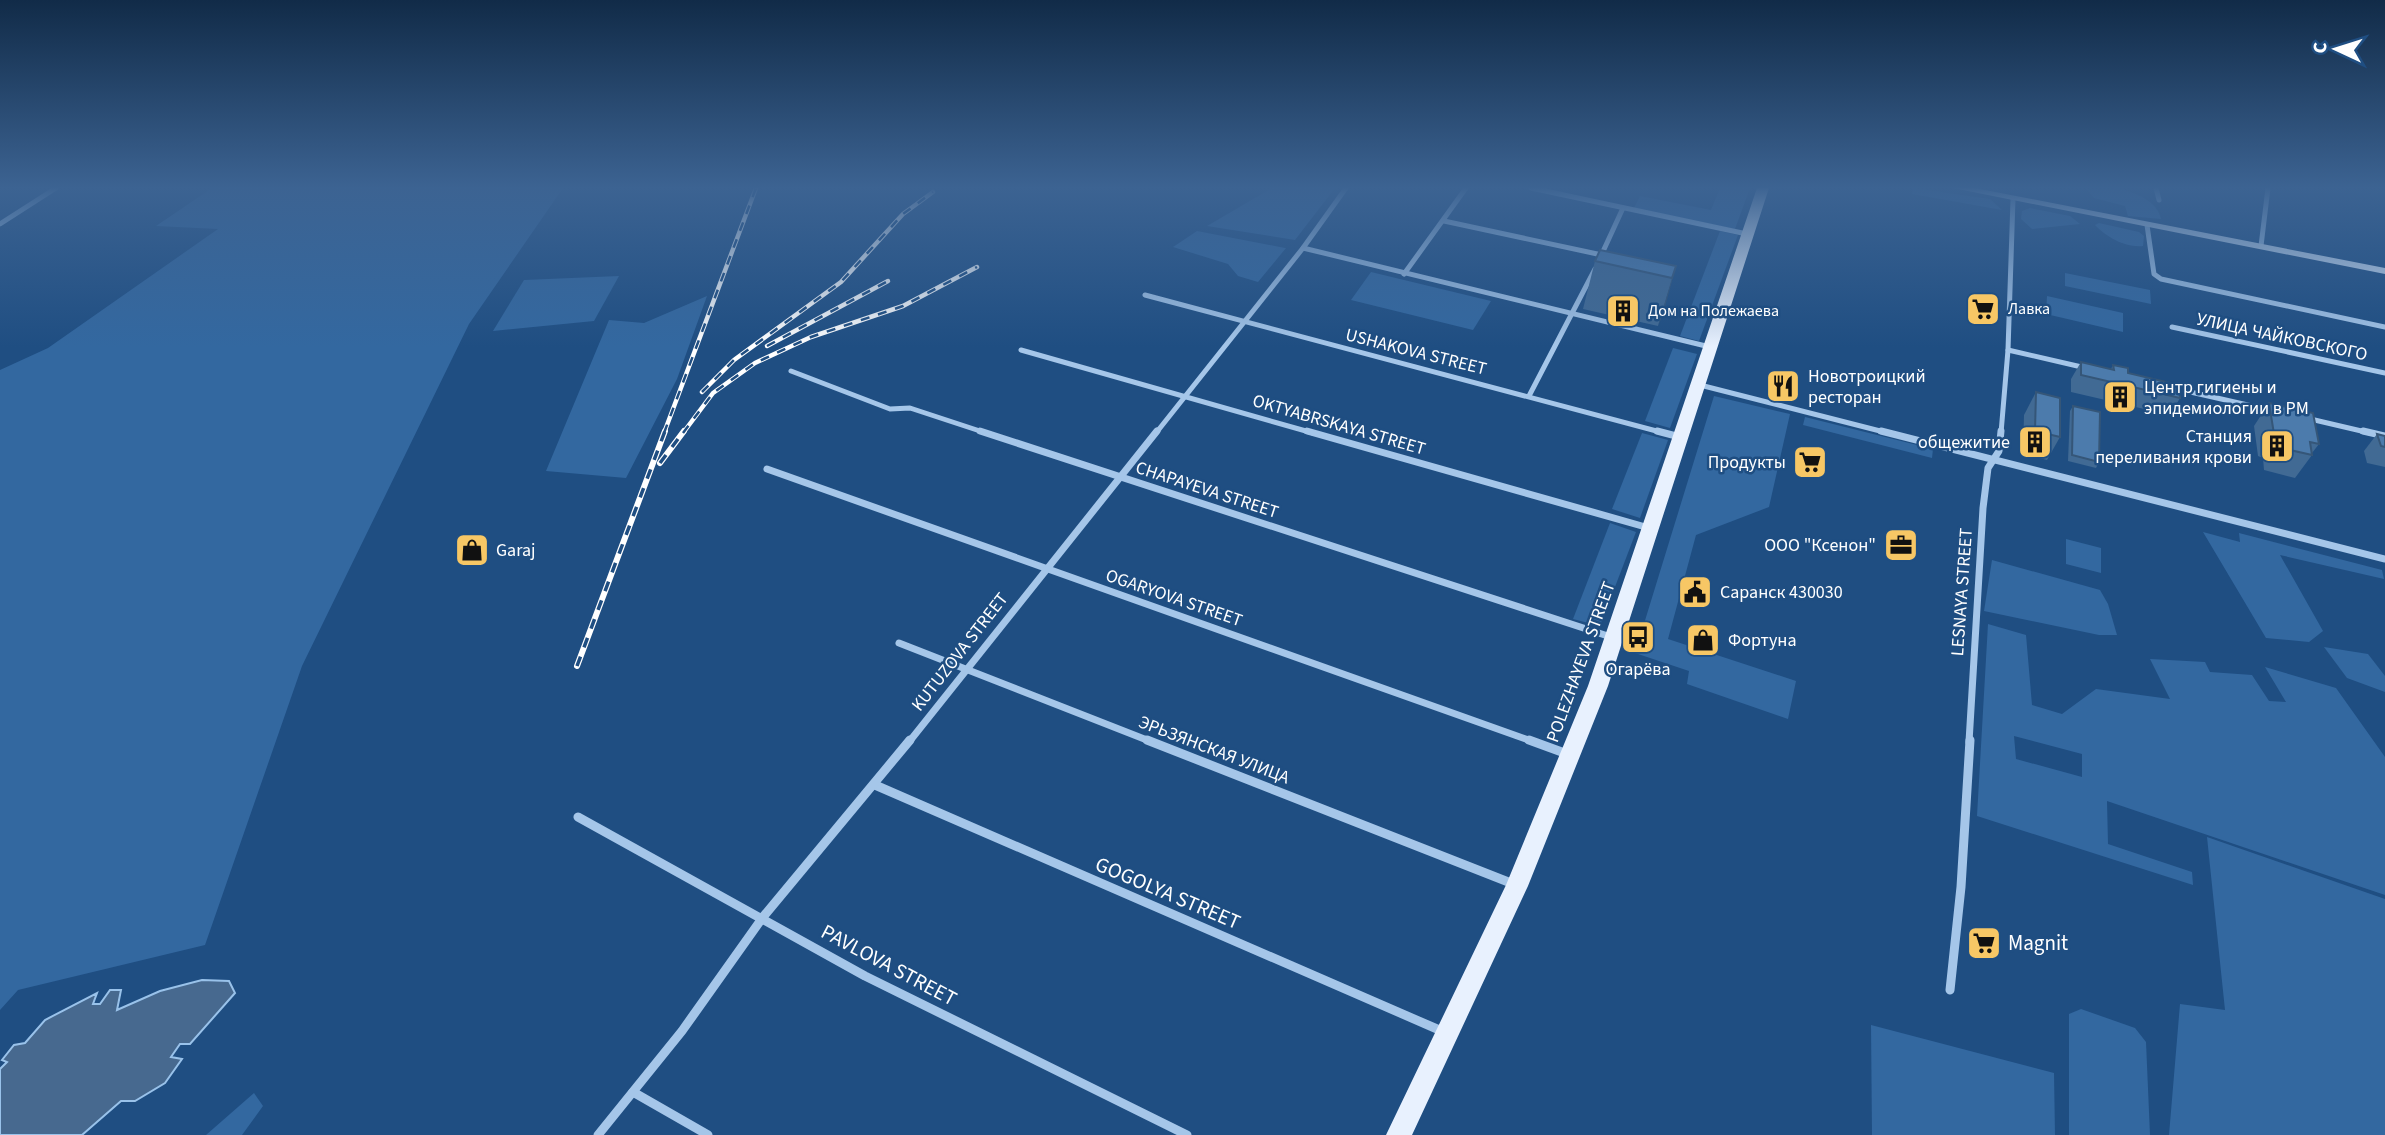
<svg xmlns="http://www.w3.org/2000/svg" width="2385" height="1135" viewBox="0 0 2385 1135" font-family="'Source Sans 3',sans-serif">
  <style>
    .green { fill: #3368a0; fill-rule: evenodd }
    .water { fill: #47698f; stroke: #99c2ea; stroke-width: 2 }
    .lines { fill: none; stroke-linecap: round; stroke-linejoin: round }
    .minor-far2 { stroke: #a5c6e9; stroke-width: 5 }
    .minor-far1 { stroke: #a5c6e9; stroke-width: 7 }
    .minor { stroke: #a5c6e9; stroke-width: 9 }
    .secondary { fill: #d0e2f7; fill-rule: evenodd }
    .primary { fill: #e8f1fe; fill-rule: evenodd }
    .rail-far1-casing { stroke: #fff; stroke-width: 4.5 }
    .rail-casing { stroke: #fff; stroke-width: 6 }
    .rail-far1 { stroke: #1f4e82; stroke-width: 2.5; stroke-dasharray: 9; stroke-linecap: butt }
    .rail { stroke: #1f4e82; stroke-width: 3.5; stroke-dasharray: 10; stroke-linecap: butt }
    .wall { fill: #416a94 }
    .shaded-wall { fill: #355678 }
    .building { fill: #4c7bac; stroke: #355678; stroke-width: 2 }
    .labels { text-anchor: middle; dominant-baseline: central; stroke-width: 5; stroke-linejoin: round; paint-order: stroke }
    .far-poi-label { font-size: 16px; fill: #fff; stroke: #1f4e82; text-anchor: start }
    .street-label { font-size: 18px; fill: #fff; stroke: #1f4e82 }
    .poi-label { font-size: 18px; fill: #fff; stroke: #1f4e82; text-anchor: start }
    .near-street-label { font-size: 21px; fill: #fff; stroke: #1f4e82 }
    .near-poi-label { font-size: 21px; fill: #fff; stroke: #1f4e82; text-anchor: start }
  </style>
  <rect width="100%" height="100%" fill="#1f4e82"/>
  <g class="green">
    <polygon points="212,188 563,188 469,324 302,666 205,945 18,990 0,1010 0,370 48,348 218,229 156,226"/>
    <polygon points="1272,188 1335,188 1295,240 1207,226"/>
    <polygon points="1720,188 1750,188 1735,229 1634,208 1640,196 1711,210"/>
    <polygon points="1913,188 1990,199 2002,210 1912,194"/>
    <path d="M 2119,188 C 2135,193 2158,201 2161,219 L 2128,216 L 2125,206 L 2094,198 L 2087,190 Z"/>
    <polygon points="2030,208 2070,216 2080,224 2032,229 2021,219 2022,211"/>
    <path d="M 2099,223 L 2139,232 L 2144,236 L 2143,246 C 2126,248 2106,237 2095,225 Z"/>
    <polygon points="1197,231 1285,248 1286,248 1258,282 1238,276 1228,264 1173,247"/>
    <polygon points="1720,231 1738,235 1699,341 1680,336"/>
    <polygon points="1371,272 1491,301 1473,330 1351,300"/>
    <polygon points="2065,273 2150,290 2151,304 2065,286"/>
    <polygon points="619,276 594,321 493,331 524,280"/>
    <polygon points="707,296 677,379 626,478 546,471 609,320 644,323"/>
    <polygon points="2047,296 2123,313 2123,332 2046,314"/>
    <polygon points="1673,348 1697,354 1670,428 1645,421"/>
    <polygon points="1714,396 1790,414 1769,507 1696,535 1668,639 1796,681 1788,719 1687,684 1689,671 1635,653"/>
    <polygon points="1805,417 1933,449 1932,458 1803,425"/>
    <polygon points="1642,433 1668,440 1640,518 1612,509"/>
    <polygon points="1610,523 1636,532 1600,626 1573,619"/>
    <polygon points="2203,532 2240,542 2239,533 2382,570 2384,579 2280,555 2323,631 2309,642 2266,638"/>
    <polygon points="2066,539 2101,548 2101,573 2066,564"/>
    <polygon points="1992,560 2100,590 2108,604 2117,635 2099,635 1984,611"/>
    <path d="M 1988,624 L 2026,635 L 2032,705 L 2062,714 L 2096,689 L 2170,699 L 2150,659 L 2205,662 L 2210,672 L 2252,675 L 2269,701 L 2286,702 L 2265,667 L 2336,688 L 2385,757 L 2385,895 L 2107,801 L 2108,844 L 2192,872 L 2193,885 L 1977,816 ZM 2014,736 L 2082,754 L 2082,777 L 2016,759 Z"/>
    <polygon points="2324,647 2368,654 2385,676 2385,692 2347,678"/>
    <polygon points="2207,837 2385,899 2385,1135 2169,1135 2180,1004 2225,1010"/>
    <polygon points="2081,1009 2135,1028 2146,1042 2150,1135 2069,1135 2069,1014"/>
    <polygon points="1871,1025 2054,1073 2055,1135 1872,1135"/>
    <polygon points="254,1093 263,1106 242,1135 206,1135"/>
  </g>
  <polygon class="water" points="202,980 229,981 235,993 190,1044 180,1044 171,1057 182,1059 165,1083 135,1101 121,1101 82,1135 0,1135 0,1069 7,1062 2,1060 14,1045 25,1043 45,1020 97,993 93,1004 100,1004 110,990 121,990 117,1010 160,991"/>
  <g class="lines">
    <g class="minor-far2">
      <polyline points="1531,188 1747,234"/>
      <polyline points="2156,188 2159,200"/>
      <polyline points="1444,221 1602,255"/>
      <polyline points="0,224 56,188"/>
      <polyline points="2147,225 2154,274 2161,279 2385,327"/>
      <polyline points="2261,246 2268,188"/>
      <polyline points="1303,248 1710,347"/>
      <polyline points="1600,258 1623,208"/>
      <polyline points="1404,274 1466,188"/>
      <polyline points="1145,295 1664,433"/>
      <polyline points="2172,327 2385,373"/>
      <polyline points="1021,350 1313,433"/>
      <polyline points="2008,350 2086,368"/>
      <polyline points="791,371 890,409 910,408 986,433"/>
      <polyline points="1696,384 1888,433"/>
      <polyline points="2173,388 2274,411"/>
      <polyline points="1529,396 1595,269"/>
      <polyline points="2306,418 2370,433"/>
      <polyline points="1156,433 1303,248 1346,188"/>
      <polyline points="2001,433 2008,350 2013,199"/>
    </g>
    <g class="minor-far1">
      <polyline points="980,431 1614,638"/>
      <polyline points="1307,431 1649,528"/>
      <polyline points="1657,431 1680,437"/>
      <polyline points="1881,431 2385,559"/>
      <polyline points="2363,431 2385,436"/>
      <polyline points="767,469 1534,742"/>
      <polyline points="899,643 1152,742"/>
      <polyline points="909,742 1157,431"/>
      <polyline points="1969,742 1983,508 1988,468 1999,451 2001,431"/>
    </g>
    <g class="minor">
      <polyline points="1147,740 1516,885"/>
      <polyline points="1529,740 1570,755"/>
      <polyline points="875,785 1444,1032"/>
      <polyline points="578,817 865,976 1187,1135"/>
      <polyline points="1950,990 1961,887 1970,740"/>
      <polyline points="633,1092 708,1135"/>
      <polyline points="598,1135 682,1031 763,917 910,740"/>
    </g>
    <polygon class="secondary" points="1953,188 1975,188 2385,268 2385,274"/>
    <polygon class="primary" points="1757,188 1769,188 1608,686 1528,886 1412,1135 1386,1135 1506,885 1588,686"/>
    <g class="rail-far1-casing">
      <g id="rail-far1">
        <polyline points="767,346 888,281"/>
        <polyline points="702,392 734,360 841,282 903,214 933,192"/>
        <polyline points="664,433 756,188"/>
        <polyline points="683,433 713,393 755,363 811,337 903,306 977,267"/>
      </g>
    </g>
    <g class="rail-casing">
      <g id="rail">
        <polyline points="660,463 684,431"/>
        <polyline points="577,666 665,431"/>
      </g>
    </g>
    <use href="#rail-far1" class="rail-far1"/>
    <use href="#rail" class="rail"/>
  </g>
  <g class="wall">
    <polygon points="1595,261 1676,266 1658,326 1583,309"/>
    <polygon points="2081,362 2111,369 2113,365 2180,398 2170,415 2071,392 2071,379"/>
    <polygon points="2036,392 2060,437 2047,460 2023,454 2024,415"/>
    <polygon points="2269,403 2319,444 2312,453 2312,455 2295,478 2264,470 2263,458 2258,456 2254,426"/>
    <polygon points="2073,406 2099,462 2096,468 2068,461 2070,411"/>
    <polygon points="2377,434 2385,436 2385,467 2367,463 2364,451"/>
  </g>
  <polygon class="shaded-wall" points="1676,266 1663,314 1658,326 1672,278"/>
  <g class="building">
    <polygon points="1600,250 1676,266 1672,278 1595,261"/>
    <polygon points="2081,362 2114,370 2113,365 2128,368 2128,373 2179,385 2180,398 2081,375"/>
    <polygon points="2036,392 2060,398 2060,437 2035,431"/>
    <polygon points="2269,403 2313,413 2319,444 2310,442 2312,455 2281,448 2279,435 2274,434"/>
    <polygon points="2073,406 2100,412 2099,462 2072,455"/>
    <polygon points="2377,434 2385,436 2385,447 2381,446"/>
  </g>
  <linearGradient id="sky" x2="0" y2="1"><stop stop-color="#112b48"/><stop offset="0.54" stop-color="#3c6392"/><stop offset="1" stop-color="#3c6392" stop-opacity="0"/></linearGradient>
  <rect width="2385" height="347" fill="url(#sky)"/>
  <defs>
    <g id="supermarket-square" transform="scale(1.75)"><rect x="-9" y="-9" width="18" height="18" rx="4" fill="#f7c765" stroke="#1f4e82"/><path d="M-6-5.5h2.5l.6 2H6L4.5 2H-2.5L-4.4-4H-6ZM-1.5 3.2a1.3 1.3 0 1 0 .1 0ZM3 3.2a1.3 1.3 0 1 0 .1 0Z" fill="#111"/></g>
    <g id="building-square" transform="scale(1.75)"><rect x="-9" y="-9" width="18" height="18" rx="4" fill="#f7c765" stroke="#1f4e82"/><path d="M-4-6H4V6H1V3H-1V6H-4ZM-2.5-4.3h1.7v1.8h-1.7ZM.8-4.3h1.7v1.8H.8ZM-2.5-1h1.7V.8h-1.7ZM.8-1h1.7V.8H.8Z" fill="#111"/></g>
    <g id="restaurant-square" transform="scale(1.75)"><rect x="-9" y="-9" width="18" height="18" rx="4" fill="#f7c765" stroke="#1f4e82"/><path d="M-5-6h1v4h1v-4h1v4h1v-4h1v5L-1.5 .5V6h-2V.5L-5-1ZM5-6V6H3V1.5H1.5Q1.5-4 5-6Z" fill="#111"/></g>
    <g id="office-square" transform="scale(1.75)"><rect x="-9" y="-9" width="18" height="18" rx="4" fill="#f7c765" stroke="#1f4e82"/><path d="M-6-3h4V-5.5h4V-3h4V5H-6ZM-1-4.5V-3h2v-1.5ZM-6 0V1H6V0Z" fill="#111"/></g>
    <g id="shop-square" transform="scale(1.75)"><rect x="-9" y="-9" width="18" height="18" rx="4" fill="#f7c765" stroke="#1f4e82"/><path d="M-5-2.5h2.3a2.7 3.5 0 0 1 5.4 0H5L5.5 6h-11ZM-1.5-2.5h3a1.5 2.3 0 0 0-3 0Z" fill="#111"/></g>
    <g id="civic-square" transform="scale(1.75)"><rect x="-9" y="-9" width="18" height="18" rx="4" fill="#f7c765" stroke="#1f4e82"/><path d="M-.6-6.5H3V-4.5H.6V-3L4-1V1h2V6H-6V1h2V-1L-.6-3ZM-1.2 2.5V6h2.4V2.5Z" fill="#111"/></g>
    <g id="bus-square" transform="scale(1.75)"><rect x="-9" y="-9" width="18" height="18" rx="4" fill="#f7c765" stroke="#1f4e82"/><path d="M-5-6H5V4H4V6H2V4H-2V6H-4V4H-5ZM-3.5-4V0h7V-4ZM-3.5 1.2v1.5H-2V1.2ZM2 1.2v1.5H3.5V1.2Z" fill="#111"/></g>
  </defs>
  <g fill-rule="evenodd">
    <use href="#supermarket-square" x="1983" y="309"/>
    <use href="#building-square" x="1623" y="311"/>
    <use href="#restaurant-square" x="1783" y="386"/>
    <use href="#building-square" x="2120" y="397"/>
    <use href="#building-square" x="2035" y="442"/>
    <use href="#building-square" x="2277" y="446"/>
    <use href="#supermarket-square" x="1810" y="462"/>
    <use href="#office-square" x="1901" y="545"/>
    <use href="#shop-square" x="472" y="550"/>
    <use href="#civic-square" x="1695" y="592"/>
    <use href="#bus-square" x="1638" y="637"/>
    <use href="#shop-square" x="1703" y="640"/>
    <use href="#supermarket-square" x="1984" y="943"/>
  </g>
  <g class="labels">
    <g class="far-poi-label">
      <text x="2008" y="309">Лавка</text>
      <text x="1648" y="311">Дом на Полежаева</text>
    </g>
    <g class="street-label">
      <text transform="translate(2282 337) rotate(12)">УЛИЦА ЧАЙКОВСКОГО</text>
      <text transform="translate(1416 352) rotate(14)">USHAKOVA STREET</text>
      <text transform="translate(1339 425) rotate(16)">OKTYABRSKAYA STREET</text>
      <text transform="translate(1207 490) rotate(18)">CHAPAYEVA STREET</text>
      <text transform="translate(1962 592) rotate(-86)">LESNAYA STREET</text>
      <text transform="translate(1174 598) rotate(19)">OGARYOVA STREET</text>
      <text transform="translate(960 652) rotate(-52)">KUTUZOVA STREET</text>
      <text transform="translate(1581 662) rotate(-70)">POLEZHAYEVA STREET</text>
      <text transform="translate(1214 750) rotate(21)">ЭРЬЗЯНСКАЯ УЛИЦА</text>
    </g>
    <g class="poi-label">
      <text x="1808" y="376">Новотроицкий<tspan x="1808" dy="21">ресторан</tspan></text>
      <text x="2144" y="387">Центр гигиены и<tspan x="2144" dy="21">эпидемиологии в РМ</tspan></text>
      <text x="2252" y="436" text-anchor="end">Станция<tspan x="2252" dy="21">переливания крови</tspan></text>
      <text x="2010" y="442" text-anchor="end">общежитие</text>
      <text x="1786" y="462" text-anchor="end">Продукты</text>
      <text x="1876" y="545" text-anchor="end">ООО "Ксенон"</text>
      <text x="496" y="550">Garaj</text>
      <text x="1720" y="592">Саранск 430030</text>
      <text x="1728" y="640">Фортуна</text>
      <text x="1638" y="669" text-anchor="middle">Огарёва</text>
    </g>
    <g class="near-street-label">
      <text transform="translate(1168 893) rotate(23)">GOGOLYA STREET</text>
      <text transform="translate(889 965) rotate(28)">PAVLOVA STREET</text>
    </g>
    <g class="near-poi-label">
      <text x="2008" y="943">Magnit</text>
    </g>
  </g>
  <g transform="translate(2336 49) rotate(274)" stroke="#1f4e82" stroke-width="5" paint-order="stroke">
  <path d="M0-5L12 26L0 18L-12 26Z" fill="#ffffff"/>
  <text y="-10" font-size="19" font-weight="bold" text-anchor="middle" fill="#ffffff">С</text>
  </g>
</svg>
